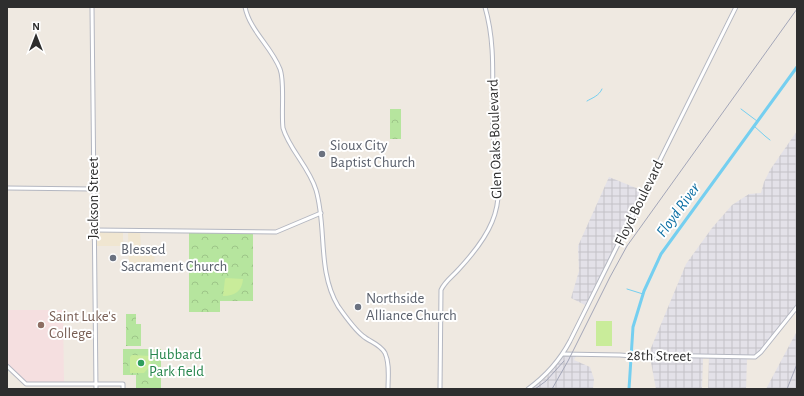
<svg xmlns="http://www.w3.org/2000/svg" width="804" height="396" viewBox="0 0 804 396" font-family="'Alegreya Sans',sans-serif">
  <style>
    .industrial { fill: url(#industrial-grid) }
    .education { fill: #f0e6d1 }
    .medical { fill: #f5dfe0 }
    .park { fill: url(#park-crowns) }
    .pitch { fill: #c9ec9a }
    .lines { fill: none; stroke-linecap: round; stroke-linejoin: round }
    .stream { stroke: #75cff0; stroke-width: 1 }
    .river { stroke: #75cff0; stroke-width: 3 }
    .secondary-casing { stroke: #b4b7c1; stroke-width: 5 }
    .secondary { stroke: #fff; stroke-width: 3 }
    .rail { stroke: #a3a6b8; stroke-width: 1 }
    .worship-dot { fill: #6b7280; stroke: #fff; stroke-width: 1.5 }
    .education-dot { fill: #8d6e63; stroke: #fff; stroke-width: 1.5 }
    .leisure-dot { fill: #2e9e5b; stroke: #fff; stroke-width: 1.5 }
    .labels { text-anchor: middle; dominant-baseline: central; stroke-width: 4; stroke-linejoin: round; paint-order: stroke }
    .street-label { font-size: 15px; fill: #2e2e2e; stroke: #fff }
    .worship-label { font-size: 15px; fill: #5b616d; stroke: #fff; text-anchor: start }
    .education-label { font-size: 15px; fill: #785e54; stroke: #fff; text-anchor: start }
    .leisure-label { font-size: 15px; fill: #27864d; stroke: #fff; text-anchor: start }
    .water-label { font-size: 16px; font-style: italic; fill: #0d6fa3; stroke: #fff }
  </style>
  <defs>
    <pattern id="industrial-grid" width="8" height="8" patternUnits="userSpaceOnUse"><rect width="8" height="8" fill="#e3e1e8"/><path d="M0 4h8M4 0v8" fill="none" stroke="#c3c1c7"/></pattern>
    <pattern id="park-crowns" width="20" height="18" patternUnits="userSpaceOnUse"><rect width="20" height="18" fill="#b6e59e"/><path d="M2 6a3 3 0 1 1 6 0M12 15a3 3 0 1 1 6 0" fill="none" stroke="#9dc588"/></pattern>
  </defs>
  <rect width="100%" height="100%" fill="#efe9e1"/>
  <g class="industrial">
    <polygon points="797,131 797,309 761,355 757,358 747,359 746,389 708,389 709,358 703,358 702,389 656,389 650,357 651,348 686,264 712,228 732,205 749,194 761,193 764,182 770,170"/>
    <polygon points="609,177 646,192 589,307 571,298 579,271 578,246"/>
    <polygon points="797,331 797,389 766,389"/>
    <polygon points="564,355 576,356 574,360 590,367 594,379 593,389 532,389 547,377"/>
  </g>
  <g class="education">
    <rect x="97" y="232" width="26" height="14"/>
    <polygon points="128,232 140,232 141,248 154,248 155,268 129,268"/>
  </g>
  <polygon class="medical" points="7,310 63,310 64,384 26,384 7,366"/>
  <g class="park">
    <rect x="390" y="109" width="11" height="30"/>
    <polygon points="189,231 253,231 253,301 220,301 220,312 189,312"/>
    <polygon points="126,314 136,314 136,324 141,324 141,346 126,346"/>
    <polygon points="123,349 161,349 161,388 136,388 136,375 123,375"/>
  </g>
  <g class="pitch">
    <path d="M 226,278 L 243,279 C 242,291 235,296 223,296 L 225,279 Z"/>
    <rect x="596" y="321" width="16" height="25"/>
    <polygon points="132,355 152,356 150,366 144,373 130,373 130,357"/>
  </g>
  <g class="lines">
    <g class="stream">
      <path d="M 587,101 C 592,98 599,96 602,89"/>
      <polyline points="741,109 757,121"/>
      <polyline points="754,126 765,136 770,140"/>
      <polyline points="627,289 643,294"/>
    </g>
    <polyline class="river" points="629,389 633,327 644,291 661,254 797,67"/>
    <g class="secondary-casing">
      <g id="secondary">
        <polyline points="92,7 96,389"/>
        <path d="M 245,7 C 250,31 271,46 280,69 C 285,82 281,112 283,128 C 289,149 309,167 316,190 C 327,227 317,271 338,306 C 345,316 354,329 363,336 C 370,342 380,344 385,353 C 390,364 388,377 388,389"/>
        <polyline points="7,188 93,189"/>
        <polyline points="94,230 276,232 321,213"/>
        <polyline points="563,354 620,355 632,356 646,355 755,357 761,352 797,307"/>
        <polyline points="7,366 26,384 123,384 123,389"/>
        <path d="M 440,389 L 441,290 C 445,281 452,277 459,269 C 471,256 485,239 492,222 C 505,191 495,163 493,132 C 491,90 497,48 485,7"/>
        <path d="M 528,389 C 546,376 560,360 570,341 L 736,7"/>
      </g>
    </g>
    <use href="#secondary" class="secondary"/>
    <g class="rail">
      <polyline points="627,237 638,216"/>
      <polyline points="535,389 546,381 564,361"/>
      <polyline points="552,389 568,361 610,277 627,246 797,9"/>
      <polyline points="787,389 797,364"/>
    </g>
  </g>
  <g class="worship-dot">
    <circle cx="322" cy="154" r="4"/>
    <circle cx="113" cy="258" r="4"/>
    <circle cx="358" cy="307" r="4"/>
  </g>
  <circle class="education-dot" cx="41" cy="325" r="4"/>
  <circle class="leisure-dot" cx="141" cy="363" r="4"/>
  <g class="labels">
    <g class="street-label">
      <text transform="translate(495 139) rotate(-92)">Glen Oaks Boulevard</text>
      <text transform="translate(93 198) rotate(-90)">Jackson Street</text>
      <text transform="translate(639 203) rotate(-64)">Floyd Boulevard</text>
      <text transform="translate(659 356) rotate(1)">28th Street</text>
    </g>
    <g class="worship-label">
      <text x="330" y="145">Sioux City<tspan x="330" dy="17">Baptist Church</tspan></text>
      <text x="121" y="249">Blessed<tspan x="121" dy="17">Sacrament Church</tspan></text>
      <text x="366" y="298">Northside<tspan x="366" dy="17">Alliance Church</tspan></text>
    </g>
    <g class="education-label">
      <text x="49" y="316">Saint Luke's<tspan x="49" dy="17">College</tspan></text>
    </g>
    <g class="leisure-label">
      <text x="149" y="354">Hubbard<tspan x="149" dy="17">Park field</tspan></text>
    </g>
    <g class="water-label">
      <text transform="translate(678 210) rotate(-54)">Floyd River</text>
    </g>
  </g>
  <rect width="804" height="396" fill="none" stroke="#2e2e2e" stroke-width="16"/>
  <g transform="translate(36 36)" stroke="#ffffff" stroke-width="3" paint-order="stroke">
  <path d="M0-3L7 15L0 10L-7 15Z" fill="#2e2e2e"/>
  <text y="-6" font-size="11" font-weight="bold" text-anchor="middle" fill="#2e2e2e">N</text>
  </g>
</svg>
